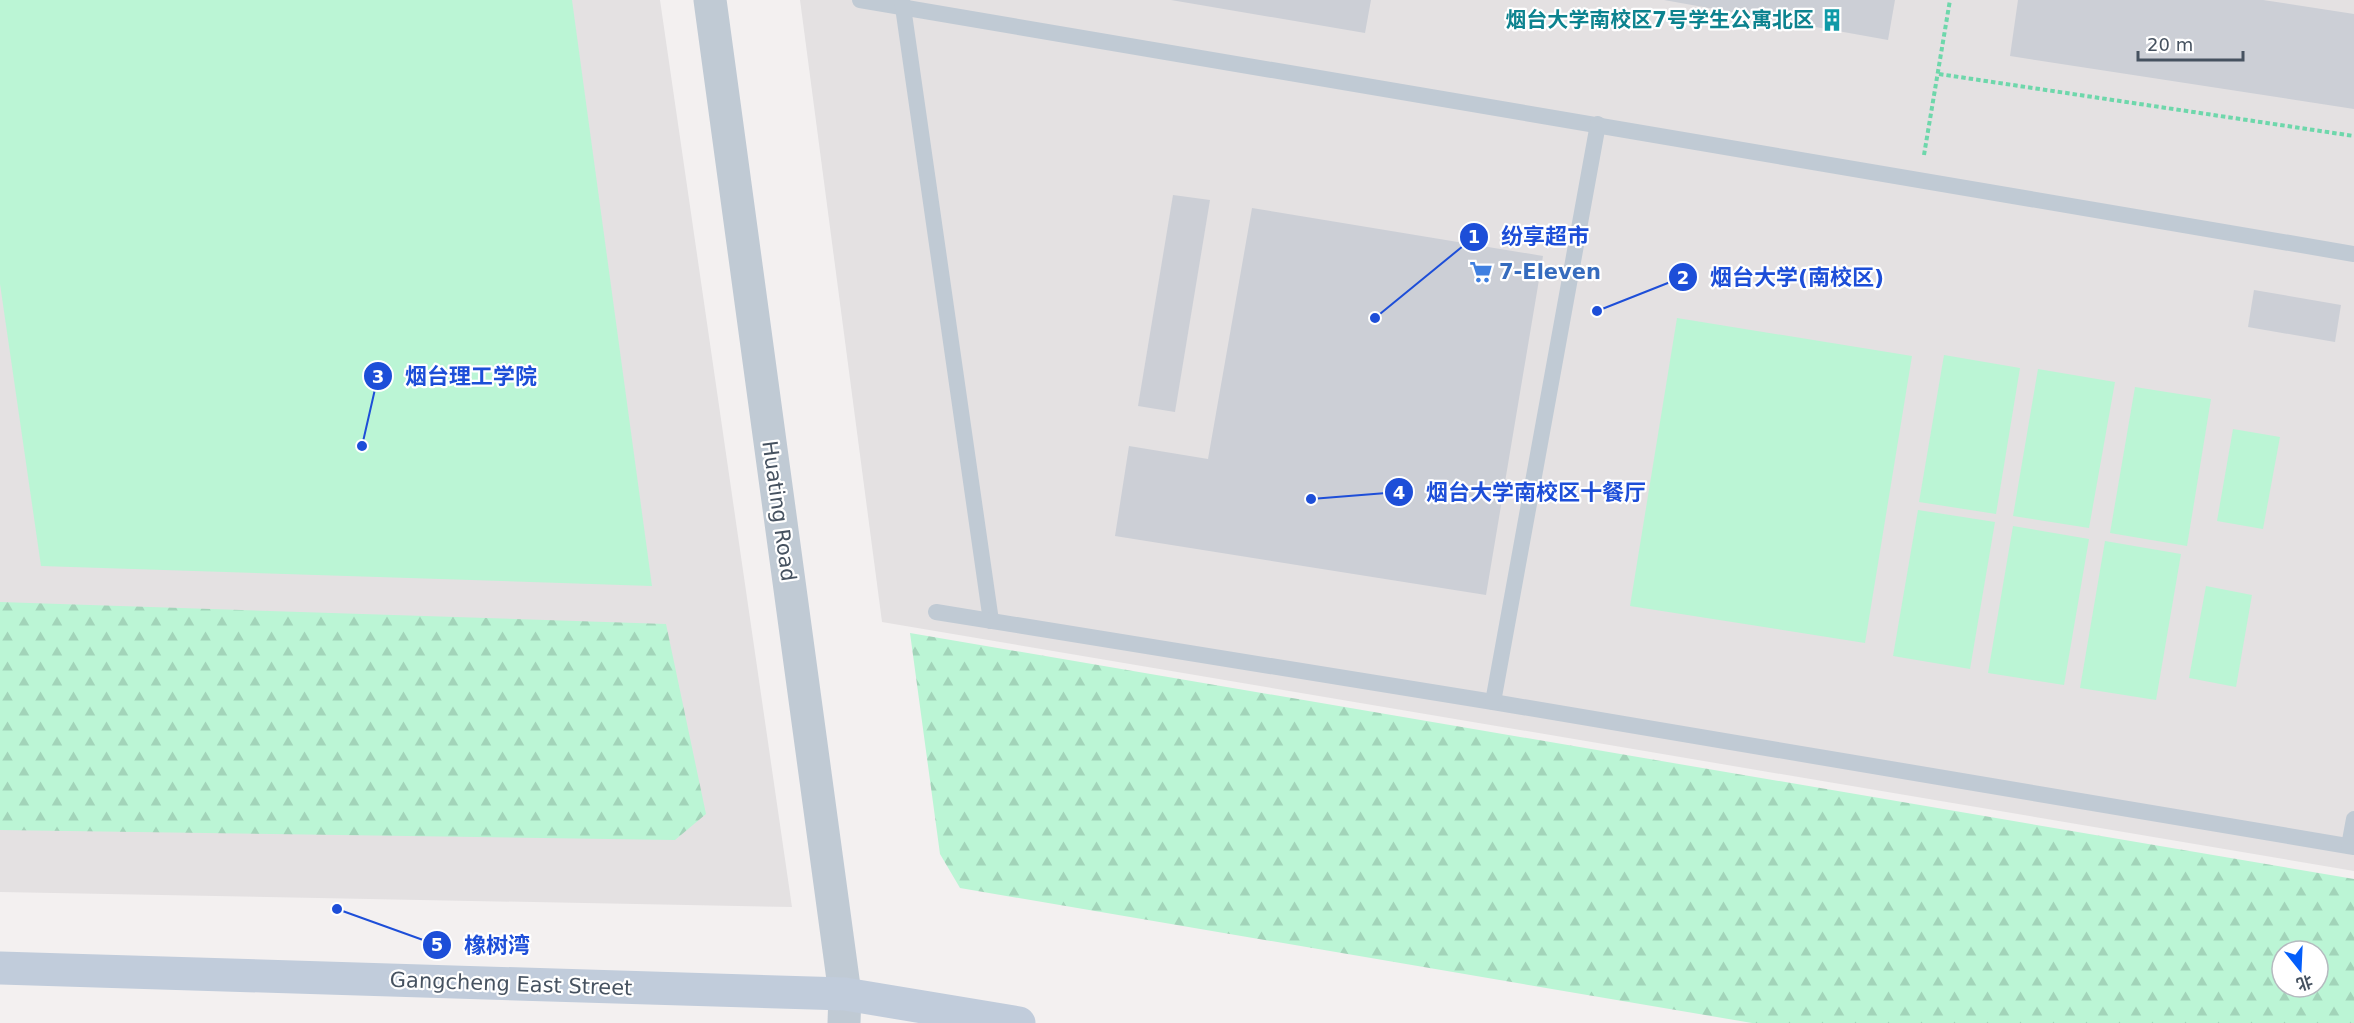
<svg xmlns="http://www.w3.org/2000/svg" width="2354" height="1023" viewBox="0 0 2354 1023" font-family="'DejaVu Sans','Noto Sans SC',sans-serif">
  <style>
    .education { fill: #e4e1e2 }
    .green { fill: #bbf5d5 }
    .forest { fill: url(#forest-firs); fill-rule: evenodd }
    .building { fill: #cccfd6 }
    .lines { fill: none; stroke-linecap: round; stroke-linejoin: round }
    .path { stroke: #6ed7ab; stroke-width: 4; stroke-dasharray: 4.5 3; stroke-linecap: butt }
    .service { stroke: #c0cad4; stroke-width: 16 }
    .tertiary { stroke: #c0cad4; stroke-width: 33 }
    .secondary { stroke: #c1ccdb; stroke-width: 33 }
    .labels { text-anchor: middle; dominant-baseline: central; stroke-width: 4.5; stroke-linejoin: round; paint-order: stroke }
    .culture-label { font-size: 21px; font-weight: bold; fill: #0d838f; stroke: #fff; text-anchor: end }
    .shop-label { font-size: 21px; font-weight: bold; fill: #366cbe; stroke: #fff; text-anchor: start }
    .street-label { font-size: 21px; fill: #465260; stroke: #fff }
    .leader { fill: none; stroke: #1d4ed8; stroke-width: 2 }
    .callout-dot { fill: #1d4ed8; stroke: #fff; stroke-width: 2 }
    .mark-label { font-size: 18px; text-anchor: middle; font-weight: bold; fill: #fff }
    .callout-label { font-size: 22px; text-anchor: middle; font-weight: bold; fill: #1d4ed8; stroke: #fff; stroke-width: 4.5; stroke-linejoin: round; paint-order: stroke }
  </style>
  <defs>
    <pattern id="forest-firs" width="22" height="20" patternUnits="userSpaceOnUse" patternTransform="scale(1.5)"><rect width="22" height="20" fill="#bbf5d5"/><path d="M5 1l3.5 6h-7zM16 11l3.5 6h-7z" fill="#a2d4b9"/></pattern>
  </defs>
  <rect width="100%" height="100%" fill="#f3f0f0"/>
  <g class="education">
    <polygon points="0,0 660,0 792,907 0,892"/>
    <polygon points="800,0 2354,0 2354,871 882,622"/>
  </g>
  <g class="green">
    <polygon points="0,0 572,0 652,586 41,566 0,284"/>
    <polygon points="1677,318 1912,356 1865,643 1630,606"/>
    <polygon points="1944,355 2020,368 1996,514 1919,502"/>
    <polygon points="2038,369 2115,382 2089,528 2013,516"/>
    <polygon points="2135,387 2211,399 2187,546 2110,533"/>
    <polygon points="2233,429 2280,437 2263,529 2217,521"/>
    <polygon points="1918,510 1995,522 1970,669 1893,656"/>
    <polygon points="2013,526 2089,539 2064,685 1988,673"/>
    <polygon points="2105,541 2181,554 2156,700 2080,688"/>
    <polygon points="2206,586 2252,595 2236,687 2189,678"/>
  </g>
  <g class="forest">
    <polygon points="0,602 666,624 706,814 675,840 0,830"/>
    <path d="M 910,633 L 2354,879 L 2354,1023 L 1752,1023 L 960,888 L 940,854 ZM 2282,951 L 2318,951 L 2318,987 L 2282,987 Z"/>
  </g>
  <g class="building">
    <polygon points="1171,0 1371,0 1365,33"/>
    <polygon points="1664,0 1895,0 1888,40"/>
    <polygon points="2018,0 2263,0 2354,14 2354,109 2010,56"/>
    <polygon points="1173,195 1210,200 1175,412 1138,406"/>
    <polygon points="1252,208 1543,256 1486,595 1115,536 1129,446 1208,459"/>
    <polygon points="2254,290 2341,305 2335,342 2248,327"/>
  </g>
  <g class="lines">
    <g class="path">
      <polyline points="1939,74 2354,136"/>
      <polyline points="1924,155 1950,0"/>
    </g>
    <g class="service">
      <polyline points="860,0 2354,254"/>
      <polyline points="902,0 991,621"/>
      <polyline points="936,612 1493,702 2354,847"/>
      <polyline points="1493,702 1598,124"/>
      <polyline points="2349,846 2354,819"/>
    </g>
    <polyline class="tertiary" points="710,0 845,994 844,1023"/>
    <polyline class="secondary" points="0,968 845,994 1019,1023"/>
  </g>
  <defs>
    <g id="building-bare" transform="scale(1.8)"><path d="M-4-6H4V6H1V3H-1V6H-4ZM-2.5-4.3h1.7v1.8h-1.7ZM.8-4.3h1.7v1.8H.8ZM-2.5-1h1.7V.8h-1.7ZM.8-1h1.7V.8H.8Z" fill="#0f9aa8" stroke="#fff" stroke-width="2.5" paint-order="stroke"/></g>
    <g id="supermarket-bare" transform="scale(1.8)"><path d="M-6-5.5h2.5l.6 2H6L4.5 2H-2.5L-4.4-4H-6ZM-1.5 3.2a1.3 1.3 0 1 0 .1 0ZM3 3.2a1.3 1.3 0 1 0 .1 0Z" fill="#3f7fe0" stroke="#fff" stroke-width="2.5" paint-order="stroke"/></g>
  </defs>
  <g fill-rule="evenodd">
    <use href="#building-bare" x="1832" y="20"/>
    <use href="#supermarket-bare" x="1481" y="272"/>
  </g>
  <g class="labels">
    <g class="culture-label">
      <text x="1814" y="20">烟台大学南校区7号学生公寓北区</text>
    </g>
    <g class="shop-label">
      <text x="1499" y="272">7-Eleven</text>
    </g>
    <g class="street-label">
      <text transform="translate(779 511) rotate(82)">Huating Road</text>
      <text transform="translate(511 984) rotate(2)">Gangcheng East Street</text>
    </g>
  </g>
  <path class="leader" d="M1375 318L1474 237M1597 311L1683 277M362 446L378 376M1311 499L1399 492M337 909L437 945"/>
  <g class="callout-dot">
    <circle cx="1375" cy="318" r="6"/>
    <circle cx="1597" cy="311" r="6"/>
    <circle cx="362" cy="446" r="6"/>
    <circle cx="1311" cy="499" r="6"/>
    <circle cx="337" cy="909" r="6"/>
    <circle cx="1474" cy="237" r="15"/>
    <circle cx="1683" cy="277" r="15"/>
    <circle cx="378" cy="376" r="15"/>
    <circle cx="1399" cy="492" r="15"/>
    <circle cx="437" cy="945" r="15"/>
  </g>
  <g class="mark-label">
    <text x="1474" y="243">1</text>
    <text x="1683" y="284">2</text>
    <text x="378" y="383">3</text>
    <text x="1399" y="499">4</text>
    <text x="437" y="951">5</text>
  </g>
  <g class="callout-label">
    <text x="1545" y="244">纷享超市</text>
    <text x="1797" y="285">烟台大学(南校区)</text>
    <text x="471" y="384">烟台理工学院</text>
    <text x="1536" y="500">烟台大学南校区十餐厅</text>
    <text x="497" y="953">橡树湾</text>
  </g>
  <g transform="translate(2300 969) rotate(162)"><circle r="28" fill="#ffffff" stroke="#b5babf" stroke-width="1.5"/>
  <path d="M0-4.5L10 22L0 15L-10 22Z" fill="#045efa"/>
  <text y="-9" font-size="16" font-weight="bold" text-anchor="middle" fill="#465260">北</text>
  </g>
  <path d="M2138 51v9h105v-9" fill="none" stroke="#465260" stroke-width="3"/>
  <text x="2147" y="51" font-size="18" fill="#465260" stroke="#ffffff" stroke-width="4.5" paint-order="stroke">20 m</text>
</svg>
